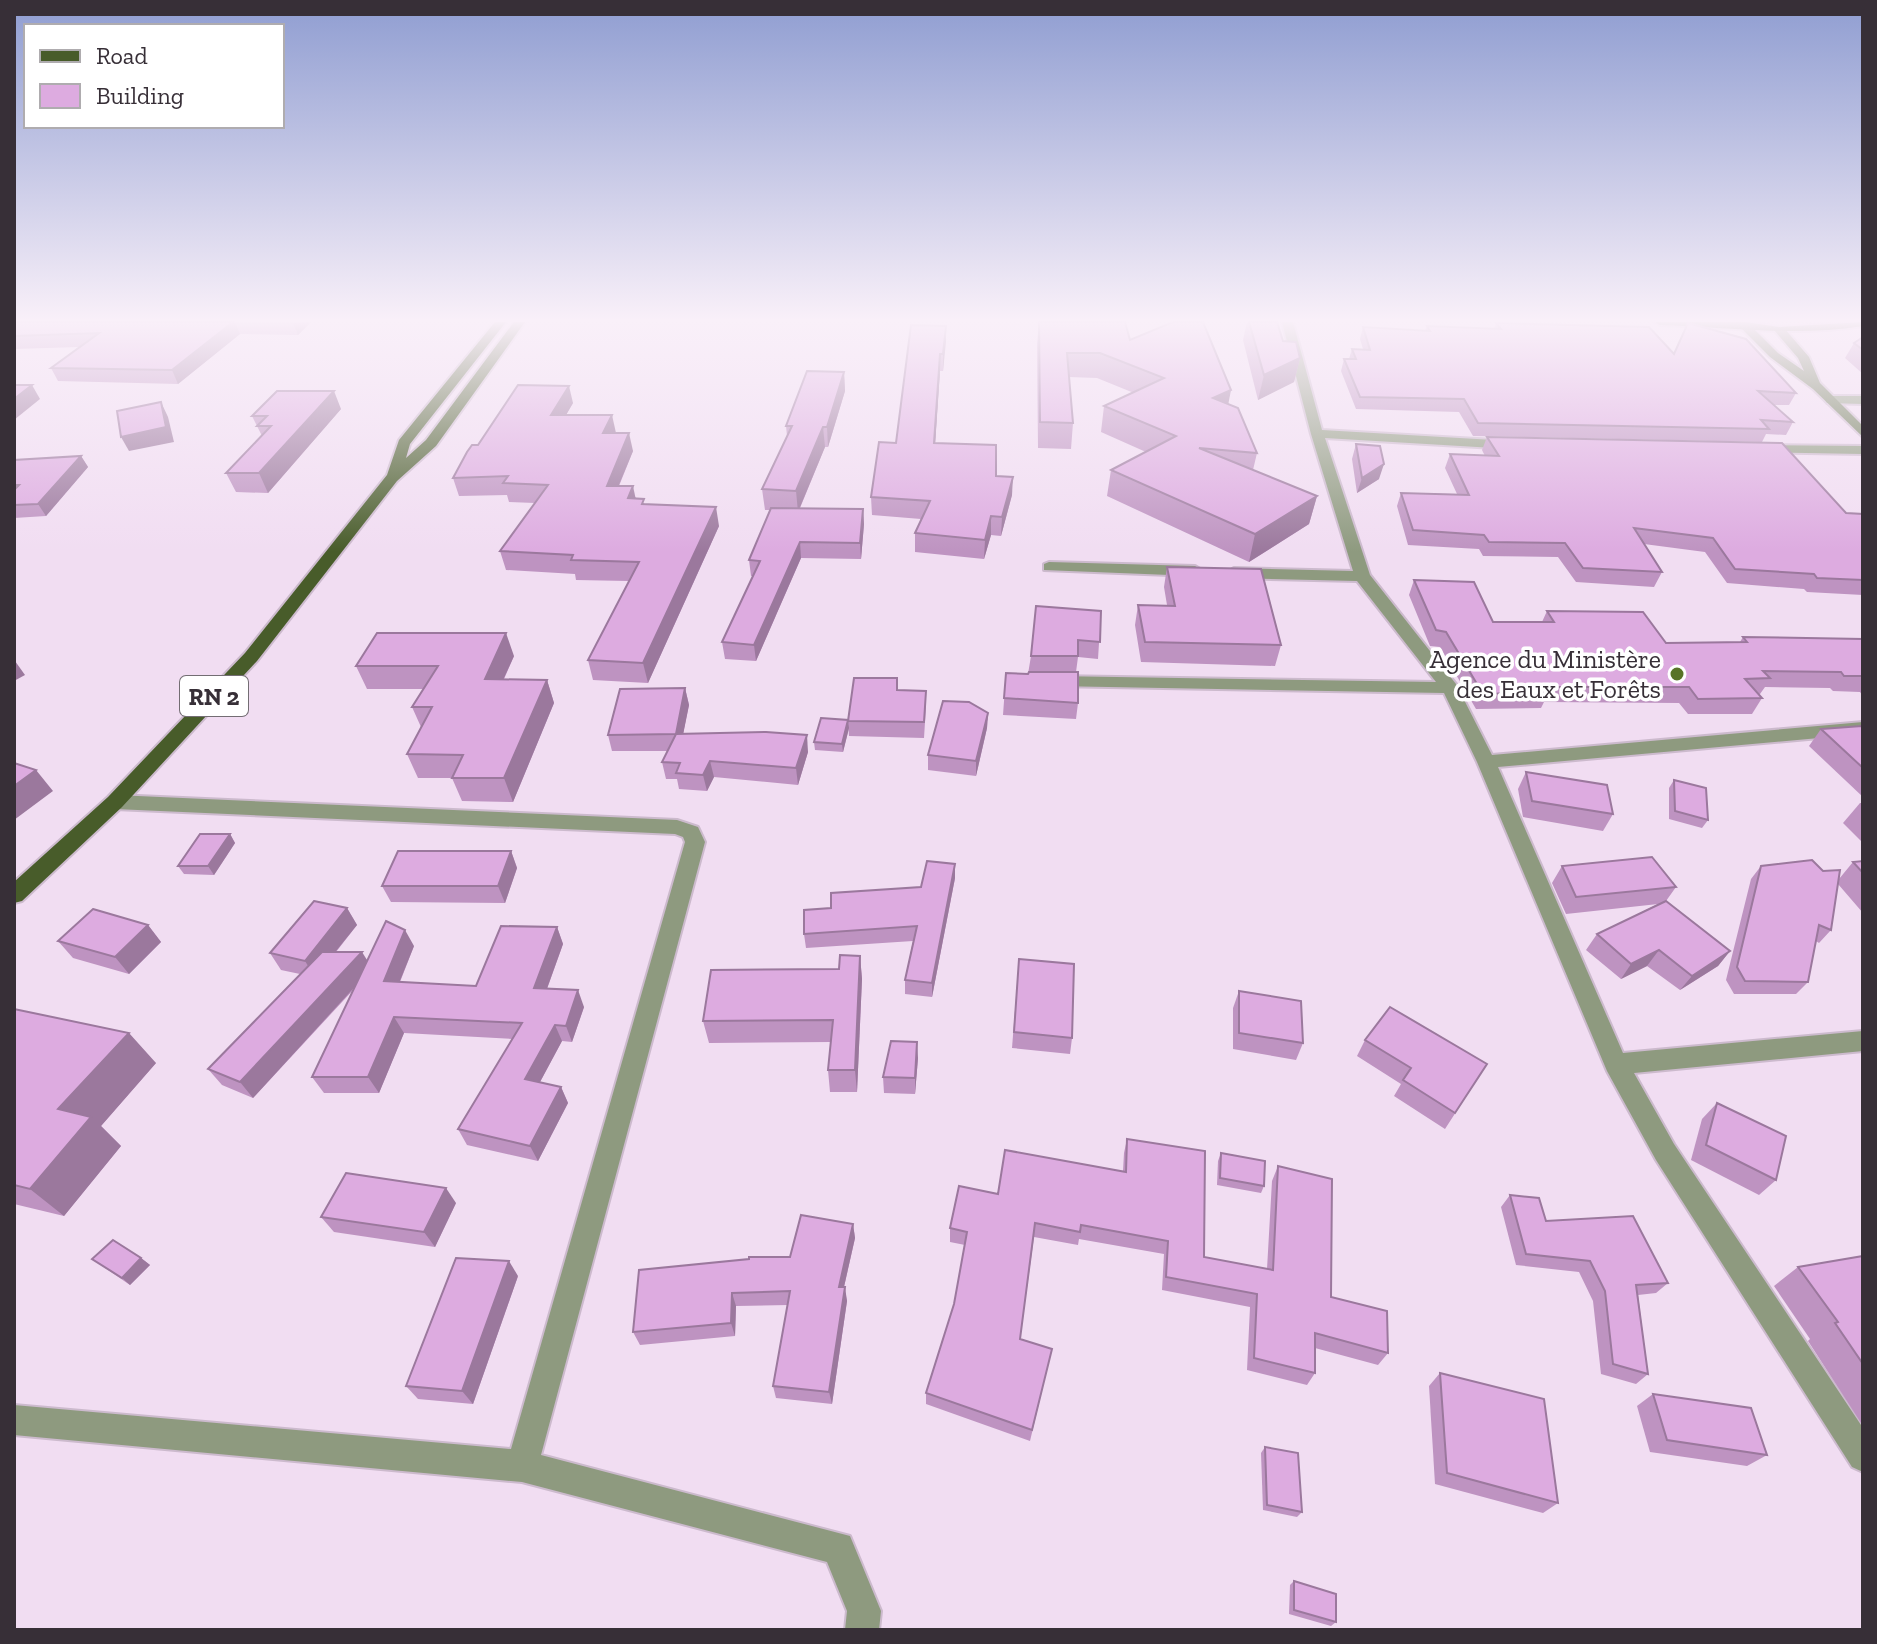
<svg xmlns="http://www.w3.org/2000/svg" width="1877" height="1644" viewBox="0 0 1877 1644" font-family="'Zilla Slab',serif">
  <style>
    .lines { fill: none; stroke-linecap: round; stroke-linejoin: round }
    .minor-casing { stroke: #ccbacd; stroke-width: 4 }
    .secondary-casing { stroke: #ccbacd; stroke-width: 4 }
    .primary-casing { stroke: #ccbacd; stroke-width: 4 }
    .minor { fill: #8e9a7f; fill-rule: evenodd }
    .secondary { fill: #65754e; fill-rule: evenodd }
    .primary { fill: #485c2a; fill-rule: evenodd }
    .wall { fill: #be93c1 }
    .shaded-wall { fill: #9b789d }
    .building { fill: #ddabe0; stroke: #9b789d; stroke-width: 2 }
    .poi-dot { fill: #587327; stroke: #fff; stroke-width: 3 }
    .labels { text-anchor: middle; dominant-baseline: central; stroke-width: 7; stroke-linejoin: round; paint-order: stroke }
    .shield { fill: #fff; stroke: #736d73; stroke-width: 2 }
    .shield-label { font-size: 24px; font-weight: bold; fill: #372f37 }
    .poi-label { font-size: 26px; fill: #372f37; stroke: #fff; text-anchor: end }
  </style>
  <rect width="100%" height="100%" fill="#f1ddf2"/>
  <g class="lines">
    <g class="minor-casing">
      <g id="minor">
        <polygon points="1282,322 1293,322 1322,430 1511,441 1518,445 1511,449 1325,438 1370,575 1456,684 1492,755 1863,722 1863,734 1498,767 1623,1053 1863,1031 1863,1051 1634,1073 1674,1144 1863,1428 1863,1472 1852,1467 1656,1160 1607,1071 1477,762 1444,693 1054,686 1045,681 1054,676 1436,682 1357,581 1234,578 1226,573 1234,568 1353,571 1311,434"/>
        <polygon points="1831,396 1863,396 1863,404 1827,403 1825,400"/>
        <polygon points="1763,445 1863,446 1863,454 1758,452 1756,449"/>
        <polygon points="1049,562 1195,566 1203,571 1195,576 1044,570 1044,564"/>
        <polygon points="115,795 677,820 698,827 705,842 541,1455 850,1536 881,1611 879,1630 845,1630 847,1611 827,1562 522,1482 14,1435 14,1405 511,1449 685,842 683,837 675,834 115,809 105,802"/>
      </g>
    </g>
    <g class="secondary-casing">
      <polygon id="secondary" points="1742,325 1750,325 1778,353 1804,371 1798,358 1774,330 1784,328 1809,357 1820,383 1863,426 1863,437 1813,389 1770,357 1742,329"/>
    </g>
    <g class="primary-casing">
      <g id="primary">
        <polygon points="495,322 506,322 410,444 406,458 426,440 514,322 525,322 436,446 397,481 257,661 122,807 22,901 14,903 14,882 108,797 245,653 387,475 399,440"/>
        <path d="M 1655,322 L 1745,322 L 1779,327 L 1863,322 L 1863,326 C 1794,337 1729,327 1660,325 Z"/>
      </g>
    </g>
    <use href="#minor" class="minor"/>
    <use href="#secondary" class="secondary"/>
    <use href="#primary" class="primary"/>
  </g>
  <g class="wall">
    <polygon points="14,322 311,322 298,335 240,334 178,384 58,381 51,368 79,347 14,349"/>
    <polygon points="1039,322 1130,340 1170,324 1170,322 1203,322 1228,404 1257,453 1253,470 1317,496 1309,524 1249,562 1107,496 1111,470 1146,452 1101,432 1104,406 1134,393 1097,378 1069,377 1073,423 1071,449 1038,448 1037,344"/>
    <polygon points="1247,322 1277,322 1283,341 1300,358 1294,382 1258,400 1243,340"/>
    <polygon points="1496,323 1674,354 1796,393 1789,405 1773,405 1793,422 1786,435 1766,434 1762,442 1473,436 1459,412 1356,409 1341,371 1344,359 1349,359 1352,349 1363,349 1360,339 1363,327 1425,331 1427,326 1494,329"/>
    <polygon points="946,326 943,371 940,371 935,444 996,476 1012,495 1001,536 991,535 984,559 915,552 915,533 921,519 872,515 871,497 896,443"/>
    <polygon points="1863,337 1863,374 1845,358 1854,343"/>
    <polygon points="844,372 845,391 828,447 825,447 800,508 863,509 864,524 861,559 801,558 756,661 725,659 722,642 753,576 751,576 749,560 770,510 765,510 762,489 787,436 786,426"/>
    <polygon points="573,403 566,415 616,433 633,451 619,486 645,504 719,526 648,683 593,680 588,660 629,581 576,580 575,574 506,570 500,551 535,503 509,502 507,495 459,496 453,478 478,445"/>
    <polygon points="341,409 268,493 236,492 226,473 262,436 252,416"/>
    <polygon points="1487,437 1846,513 1863,514 1863,595 1807,592 1804,589 1727,583 1705,552 1644,544 1662,572 1654,587 1576,582 1558,557 1483,556 1479,549 1408,545 1397,506 1401,493 1457,494 1445,468 1450,454 1485,456 1482,450"/>
    <polygon points="1356,444 1379,479 1357,493 1352,459"/>
    <polygon points="81,456 88,467 46,516 14,518 14,460"/>
    <polygon points="1167,567 1281,645 1275,666 1141,662 1135,625 1138,605 1167,605 1164,587"/>
    <polygon points="1414,580 1493,622 1542,622 1547,611 1666,643 1740,642 1743,637 1863,639 1863,696 1860,692 1833,691 1830,688 1765,687 1760,694 1758,694 1762,698 1752,714 1688,714 1679,703 1544,702 1541,708 1476,709 1440,647 1430,646 1409,595"/>
    <polygon points="1101,611 1098,659 1078,657 1076,672 1078,703 1076,719 1003,715 1006,673 1028,674 1031,656"/>
    <polygon points="514,656 504,679 547,680 554,703 513,802 462,801 452,778 418,778 407,754 421,727 412,707 423,689 367,689 356,666"/>
    <polygon points="685,688 689,705 683,734 808,752 798,785 714,777 707,791 679,789 677,779 666,779 662,762 668,751 612,751 608,735"/>
    <polygon points="926,706 924,738 849,736 848,721"/>
    <polygon points="988,713 987,728 976,776 928,770 928,755"/>
    <polygon points="848,720 849,728 843,752 815,750 814,742"/>
    <polygon points="1863,726 1863,797 1809,746 1821,729"/>
    <polygon points="1526,772 1613,814 1603,831 1523,817 1518,789"/>
    <polygon points="1674,780 1708,820 1702,828 1669,819 1669,788"/>
    <polygon points="1860,803 1863,803 1863,843 1843,823"/>
    <polygon points="230,834 235,843 214,875 184,874 178,866"/>
    <polygon points="511,851 517,868 505,903 391,902 382,886"/>
    <polygon points="1863,861 1863,913 1838,884 1831,930 1819,943 1816,941 1808,982 1796,994 1734,994 1726,980 1751,879 1761,866 1823,871 1839,879 1853,862"/>
    <polygon points="1562,866 1676,887 1666,901 1730,951 1718,966 1680,990 1647,966 1621,979 1586,950 1597,934 1658,904 1566,914 1552,883"/>
    <polygon points="955,878 932,997 905,994 905,980 913,941 806,948 804,934 831,908"/>
    <polygon points="347,908 357,925 336,952 368,960 414,946 400,982 476,986 557,927 563,944 547,989 584,1007 572,1042 562,1041 540,1082 561,1087 568,1103 538,1161 467,1145 458,1129 513,1039 404,1033 379,1093 324,1093 312,1077 355,988 253,1098 222,1085 208,1069 300,974 281,970 270,953"/>
    <polygon points="148,925 161,942 129,974 73,958 58,941"/>
    <polygon points="860,956 862,979 857,1092 830,1092 828,1070 831,1042 709,1043 703,1021 839,969"/>
    <polygon points="1019,959 1072,1038 1070,1054 1012,1048"/>
    <polygon points="1239,991 1303,1043 1296,1060 1233,1049 1233,1008"/>
    <polygon points="14,1009 156,1063 101,1126 121,1146 64,1216 14,1204"/>
    <polygon points="1365,1040 1487,1064 1445,1129 1394,1096 1401,1084 1357,1056"/>
    <polygon points="918,1058 915,1094 884,1093 883,1077"/>
    <polygon points="1717,1103 1776,1180 1759,1195 1691,1160 1702,1119"/>
    <polygon points="1127,1139 1204,1257 1267,1269 1272,1181 1278,1166 1331,1297 1388,1353 1378,1365 1315,1348 1315,1373 1307,1385 1247,1370 1250,1307 1162,1290 1164,1254 1079,1239 1078,1245 1034,1237 1020,1339 1052,1349 1030,1441 926,1404 926,1393 954,1304 965,1245 950,1242 950,1228 1123,1171 1124,1153"/>
    <polygon points="1221,1153 1264,1186 1261,1193 1217,1185 1218,1161"/>
    <polygon points="1510,1195 1546,1221 1668,1283 1656,1293 1638,1295 1648,1374 1636,1384 1601,1374 1593,1301 1579,1272 1516,1265 1501,1207"/>
    <polygon points="456,1203 435,1247 334,1232 321,1217"/>
    <polygon points="853,1224 855,1238 844,1287 847,1301 832,1404 776,1398 773,1386 788,1305 736,1306 735,1336 640,1345 633,1332 790,1257"/>
    <polygon points="1863,1256 1863,1426 1808,1341 1810,1339 1774,1286 1798,1267"/>
    <polygon points="141,1258 150,1265 130,1285 92,1259"/>
    <polygon points="518,1276 473,1404 418,1399 406,1386"/>
    <polygon points="1440,1373 1558,1503 1543,1513 1435,1484 1429,1386"/>
    <polygon points="1653,1394 1767,1455 1747,1466 1650,1452 1637,1406"/>
    <polygon points="1265,1447 1302,1512 1297,1517 1263,1510 1261,1453"/>
    <polygon points="1294,1581 1336,1622 1331,1626 1289,1614 1290,1585"/>
  </g>
  <g class="shaded-wall">
    <polygon points="233,322 235,322 240,334 178,384 172,370"/>
    <polygon points="311,322 298,335 293,323"/>
    <polygon points="946,326 946,342 943,371 943,354"/>
    <polygon points="940,354 940,371 934,461 934,443"/>
    <polygon points="1300,358 1294,382 1258,400 1264,375"/>
    <polygon points="844,372 845,391 828,447 827,427"/>
    <polygon points="32,385 40,399 14,420 14,399"/>
    <polygon points="569,386 573,403 556,432 551,415"/>
    <polygon points="1231,390 1226,416 1213,398"/>
    <polygon points="334,391 341,409 268,493 259,473"/>
    <polygon points="161,402 168,417 174,442 129,451 121,437"/>
    <polygon points="612,415 616,433 603,433"/>
    <polygon points="823,427 825,447 798,512 796,491"/>
    <polygon points="629,433 633,451 611,504 607,486"/>
    <polygon points="81,456 88,467 46,516 38,504"/>
    <polygon points="1384,464 1379,479 1357,493 1362,478"/>
    <polygon points="1013,477 1012,495 1001,536 1002,517"/>
    <polygon points="633,486 637,505 628,498"/>
    <polygon points="1317,496 1309,524 1249,562 1255,534"/>
    <polygon points="716,507 719,526 648,683 643,663"/>
    <polygon points="863,509 864,524 861,559 860,543"/>
    <polygon points="991,516 991,535 984,559 985,540"/>
    <polygon points="800,542 801,558 756,661 754,645"/>
    <polygon points="506,633 514,656 493,702 485,679"/>
    <polygon points="15,661 25,675 14,681 14,662"/>
    <polygon points="547,680 554,703 513,802 504,778"/>
    <polygon points="685,688 689,705 680,750 676,734"/>
    <polygon points="988,713 987,728 976,776 976,761"/>
    <polygon points="848,720 849,728 843,752 842,744"/>
    <polygon points="807,735 808,752 798,785 796,768"/>
    <polygon points="710,761 714,777 707,791 703,775"/>
    <polygon points="36,770 53,791 14,820 14,786"/>
    <polygon points="230,834 235,843 214,875 208,866"/>
    <polygon points="511,851 517,868 505,903 498,886"/>
    <polygon points="955,864 955,878 932,997 932,983"/>
    <polygon points="347,908 357,925 315,977 305,961"/>
    <polygon points="148,925 161,942 129,974 115,957"/>
    <polygon points="557,927 563,944 541,1005 534,988"/>
    <polygon points="405,930 414,946 393,998 384,981"/>
    <polygon points="1659,950 1647,966 1621,979 1631,964"/>
    <polygon points="1730,951 1718,966 1680,990 1692,976"/>
    <polygon points="362,952 372,968 253,1098 240,1082"/>
    <polygon points="860,956 862,979 857,1092 855,1070"/>
    <polygon points="578,990 584,1007 572,1042 566,1026"/>
    <polygon points="394,1017 404,1033 379,1093 368,1077"/>
    <polygon points="555,1025 562,1041 533,1095 525,1079"/>
    <polygon points="129,1033 156,1063 101,1126 121,1146 64,1216 30,1189 58,1109"/>
    <polygon points="917,1042 918,1058 915,1094 915,1078"/>
    <polygon points="561,1087 568,1103 538,1161 530,1146"/>
    <polygon points="446,1188 456,1203 435,1247 424,1232"/>
    <polygon points="853,1224 855,1238 841,1300 839,1287"/>
    <polygon points="141,1258 150,1265 130,1285 122,1278"/>
    <polygon points="509,1261 518,1276 473,1404 462,1391"/>
    <polygon points="845,1287 847,1301 832,1404 829,1392"/>
    <polygon points="732,1293 736,1306 735,1336 731,1323"/>
  </g>
  <g class="building">
    <polygon points="14,322 233,322 172,370 51,368 99,333 14,336"/>
    <polygon points="1039,322 1125,322 1130,340 1173,322 1203,322 1231,390 1213,398 1238,408 1257,453 1199,448 1317,496 1255,534 1111,470 1176,436 1104,406 1164,378 1100,353 1067,353 1073,423 1040,422"/>
    <polygon points="1249,322 1277,322 1283,341 1296,342 1300,358 1264,375"/>
    <polygon points="1496,323 1649,327 1674,354 1688,323 1746,339 1796,393 1758,391 1793,422 1761,420 1769,429 1478,423 1464,399 1360,397 1344,359 1356,359 1352,349 1370,350 1363,327 1430,331 1427,326 1501,329"/>
    <polygon points="911,325 946,326 943,354 940,354 934,443 996,445 996,476 1013,477 1002,517 991,516 985,540 915,533 930,501 871,497 879,442 896,443"/>
    <polygon points="1863,337 1863,350 1854,343"/>
    <polygon points="807,371 844,372 827,427 823,427 796,491 762,489 792,426 786,426"/>
    <polygon points="14,385 32,385 14,399"/>
    <polygon points="518,385 569,386 551,415 612,415 603,433 629,433 607,486 633,486 628,498 644,499 642,504 716,507 643,663 588,660 639,562 571,560 573,555 500,551 548,485 503,483 508,476 453,478 467,452 472,445 478,445"/>
    <polygon points="277,391 334,391 259,473 226,473 271,426 257,426 267,416 252,416"/>
    <polygon points="161,402 166,427 121,437 117,411"/>
    <polygon points="1487,437 1782,443 1846,513 1863,514 1863,580 1817,578 1814,574 1735,569 1713,538 1634,528 1662,572 1583,568 1565,543 1489,542 1484,535 1413,530 1401,493 1469,495 1450,454 1499,456"/>
    <polygon points="1356,444 1380,446 1384,464 1362,478"/>
    <polygon points="81,456 38,504 14,505 14,490 19,485 14,485 14,460"/>
    <polygon points="771,508 863,509 860,543 800,542 754,645 722,642 760,561 749,560"/>
    <polygon points="1167,567 1261,569 1281,645 1145,642 1138,605 1175,606"/>
    <polygon points="1414,580 1474,582 1493,622 1554,622 1547,611 1643,612 1666,643 1747,642 1743,637 1863,639 1863,676 1844,676 1841,672 1763,671 1770,678 1745,679 1762,698 1698,699 1689,687 1545,687 1549,692 1483,694 1446,632 1436,630"/>
    <polygon points="1036,606 1101,611 1100,642 1078,640 1078,656 1031,656"/>
    <polygon points="377,633 506,633 485,679 547,680 504,778 452,778 463,755 407,754 432,707 412,707 438,666 356,666"/>
    <polygon points="1029,672 1078,672 1078,703 1004,698 1006,673 1028,674"/>
    <polygon points="854,678 897,678 897,690 926,691 924,722 848,721"/>
    <polygon points="685,688 676,734 608,735 620,689"/>
    <polygon points="943,701 969,702 988,713 976,761 928,755"/>
    <polygon points="821,718 848,720 842,744 814,742"/>
    <polygon points="1862,726 1863,726 1863,768 1821,729"/>
    <polygon points="766,732 807,735 796,768 710,761 703,775 676,773 680,763 662,762 676,734"/>
    <polygon points="14,763 36,770 14,786"/>
    <polygon points="1526,772 1607,785 1613,814 1532,801"/>
    <polygon points="1674,780 1706,788 1708,820 1675,811"/>
    <polygon points="200,834 230,834 208,866 178,866"/>
    <polygon points="398,851 511,851 498,886 382,886"/>
    <polygon points="1652,857 1676,887 1576,897 1562,866"/>
    <polygon points="1812,860 1823,871 1840,870 1831,930 1819,925 1808,982 1745,981 1737,967 1761,866"/>
    <polygon points="927,861 955,864 932,983 905,980 917,926 804,934 804,910 831,908 831,893 921,887"/>
    <polygon points="1863,861 1863,873 1853,862"/>
    <polygon points="314,901 347,908 305,961 270,953"/>
    <polygon points="1666,901 1730,951 1692,976 1659,950 1631,964 1597,934"/>
    <polygon points="93,909 148,925 115,957 58,941"/>
    <polygon points="386,921 405,930 384,981 476,986 501,926 557,927 534,988 578,990 566,1026 555,1025 525,1079 561,1087 530,1146 458,1129 522,1023 394,1017 368,1077 312,1077"/>
    <polygon points="322,952 362,952 240,1082 208,1069"/>
    <polygon points="840,955 860,956 855,1070 828,1070 833,1020 703,1021 711,970 839,969"/>
    <polygon points="1019,959 1074,964 1072,1038 1014,1032"/>
    <polygon points="1239,991 1301,1001 1303,1043 1239,1033"/>
    <polygon points="1390,1007 1487,1064 1455,1113 1403,1080 1411,1068 1365,1040"/>
    <polygon points="14,1009 129,1033 58,1109 91,1117 30,1189 14,1185"/>
    <polygon points="891,1041 917,1042 915,1078 883,1077"/>
    <polygon points="1717,1103 1786,1136 1776,1180 1706,1145"/>
    <polygon points="1127,1139 1205,1151 1204,1257 1273,1270 1278,1166 1332,1179 1331,1297 1387,1311 1388,1353 1315,1333 1315,1373 1254,1358 1257,1294 1166,1277 1168,1241 1081,1225 1080,1232 1035,1223 1020,1339 1052,1349 1032,1430 926,1393 954,1304 967,1232 950,1228 959,1186 998,1194 1005,1150 1126,1172"/>
    <polygon points="1221,1153 1265,1161 1264,1186 1220,1178"/>
    <polygon points="346,1173 446,1188 424,1232 321,1217"/>
    <polygon points="1510,1195 1539,1198 1546,1221 1633,1216 1668,1283 1636,1285 1648,1374 1613,1364 1605,1291 1590,1261 1526,1254"/>
    <polygon points="801,1215 853,1224 839,1287 845,1287 829,1392 773,1386 790,1291 732,1293 731,1323 633,1332 639,1270 749,1259 749,1257 790,1257"/>
    <polygon points="113,1240 141,1258 122,1278 92,1259"/>
    <polygon points="1863,1256 1863,1364 1835,1323 1838,1322 1798,1267"/>
    <polygon points="456,1258 509,1261 462,1391 406,1386"/>
    <polygon points="1440,1373 1544,1399 1558,1503 1447,1473"/>
    <polygon points="1653,1394 1751,1408 1767,1455 1667,1440"/>
    <polygon points="1265,1447 1298,1453 1302,1512 1267,1505"/>
    <polygon points="1294,1581 1336,1594 1336,1622 1294,1610"/>
  </g>
  <linearGradient id="sky" x2="0" y2="1"><stop stop-color="#8f9dd1"/><stop offset="0.58" stop-color="#f9f0f9"/><stop offset="1" stop-color="#f9f0f9" stop-opacity="0"/></linearGradient>
  <rect width="1877" height="552" fill="url(#sky)"/>
  <circle class="poi-dot" cx="1677" cy="674" r="8"/>
  <g class="labels">
    <rect class="shield" x="180" y="676" width="68" height="40" rx="6"/>
    <g class="shield-label">
      <text x="214" y="696">RN 2</text>
    </g>
    <g class="poi-label">
      <text x="1661" y="659">Agence du Ministère<tspan x="1661" dy="30">des Eaux et Forêts</tspan></text>
    </g>
  </g>
  <rect width="1877" height="1644" fill="none" stroke="#372f37" stroke-width="32"/>
  <rect x="24" y="24" width="260" height="104" fill="#ffffff" stroke="#afacaf" stroke-width="2"/>
  <rect x="40" y="50" width="40" height="12" fill="#485c2a" stroke="#afacaf" stroke-width="2"/>
  <text x="96" y="64" font-size="24" fill="#372f37">Road</text>
  <rect x="40" y="84" width="40" height="24" fill="#ddabe0" stroke="#afacaf" stroke-width="2"/>
  <text x="96" y="104" font-size="24" fill="#372f37">Building</text>
</svg>
